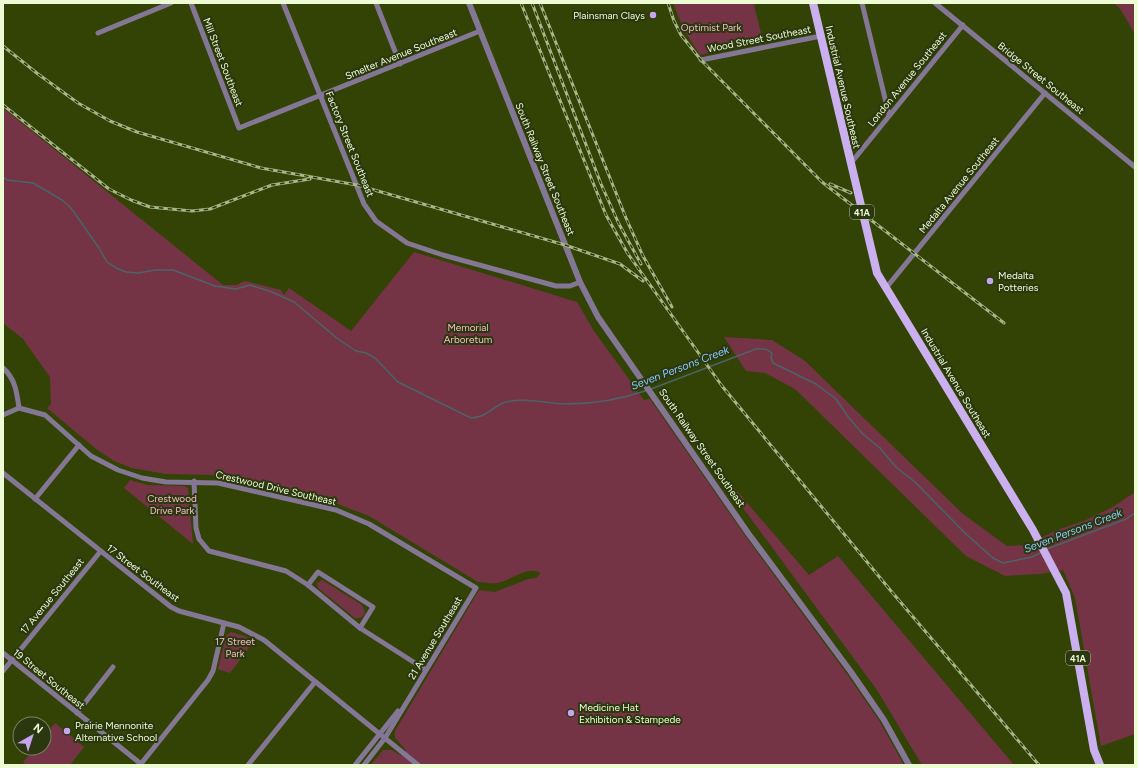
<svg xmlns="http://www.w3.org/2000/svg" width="1138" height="768" viewBox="0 0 1138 768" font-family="Figtree,sans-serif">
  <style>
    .green { fill: #743446 }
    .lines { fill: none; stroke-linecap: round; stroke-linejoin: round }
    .stream { stroke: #4b6467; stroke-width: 1.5 }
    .minor { stroke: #847795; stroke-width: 5 }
    .tertiary { stroke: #847795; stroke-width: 6 }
    .primary { stroke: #cab0ee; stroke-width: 8 }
    .rail-casing { stroke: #a8b788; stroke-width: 3 }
    .rail { stroke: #2b370f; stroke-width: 1.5; stroke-dasharray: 4.5; stroke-linecap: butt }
    .poi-dot { fill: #c6a6f0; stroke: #2b370f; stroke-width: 1.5 }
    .labels { text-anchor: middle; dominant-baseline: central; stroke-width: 4; stroke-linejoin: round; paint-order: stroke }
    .shield { fill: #2b370f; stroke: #b3c19a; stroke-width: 1 }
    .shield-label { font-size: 9px; font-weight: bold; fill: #edfcd5 }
    .poi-label { font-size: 10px; fill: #edfcd5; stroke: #2b370f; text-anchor: start }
    .park-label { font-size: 10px; fill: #f6bfcb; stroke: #2b370f }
    .street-label { font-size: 10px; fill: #edfcd5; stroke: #2b370f }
    .water-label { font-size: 11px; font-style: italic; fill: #8acafe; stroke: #2b370f }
  </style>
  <rect width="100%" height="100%" fill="#334305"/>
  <g class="green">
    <polygon points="673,3 760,3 754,5 763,41 700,55 684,30"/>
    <polygon points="1114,3 1135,3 1135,34 1121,10"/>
    <path d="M 3,108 L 223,285 L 236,285 L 245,281 L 281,290 L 284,295 L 289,288 L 351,331 L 414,252 L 577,302 L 594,331 L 644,400 L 650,399 L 746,537 L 847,674 L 880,722 L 904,765 L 371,765 L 383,750 L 392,750 L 402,756 L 406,750 L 395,738 L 395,731 L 479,590 L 495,592 L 528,579 L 536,578 L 541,573 C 526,565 512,581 497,583 C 491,584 484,582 478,582 L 369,516 L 338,504 L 216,475 L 166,474 L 132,468 L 114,461 L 96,449 L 47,408 L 51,404 L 50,377 L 23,339 L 3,323 Z"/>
    <polygon points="724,337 772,340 805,361 963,514 1007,546 1026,545 1057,530 1084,521 1113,507 1135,492 1135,734 1101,746 1075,598 1063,570 1040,574 1005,576 966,556 795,389 765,373 746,371"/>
    <polygon points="693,440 809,575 838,556 1014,765 922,765 877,690"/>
    <polygon points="130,480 147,485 184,486 188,488 193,544 124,488"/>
    <path d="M 322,580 L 362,605 L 365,612 C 364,617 360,619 355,618 L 318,588 L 317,583 Z"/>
    <polygon points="231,632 245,636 254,641 230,673 218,669 226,636"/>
    <polygon points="55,723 84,747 70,765 27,765 23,762 35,748 44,748 44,737"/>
  </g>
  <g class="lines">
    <g class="stream">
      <path d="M 3,177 L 7,180 L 33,183 L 62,200 L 71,208 L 99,248 L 107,262 L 116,268 L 126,272 L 138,273 L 155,270 L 173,270 L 215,286 L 236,289 L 250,285 L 272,292 L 294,302 L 338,339 L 356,351 L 366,353 L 375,358 L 398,382 L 471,418 C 489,417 492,406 506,402 C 527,397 546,404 566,404 C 594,404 622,399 648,390"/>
      <polyline points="651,389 756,349 766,349 772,353 771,357 773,363 816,384 836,399 849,418 863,434 880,448 896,467 915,482 966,534 993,558 1003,563 1032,557 1042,552"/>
      <polyline points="1047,549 1126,519 1135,513"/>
    </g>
    <g class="minor">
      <polyline points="191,3 239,128 480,31"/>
      <polyline points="283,3 364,204 376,221 407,243 443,255 556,286 570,286 580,282"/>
      <polyline points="376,3 400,64"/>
      <polyline points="862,3 889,115"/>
      <polyline points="935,3 1135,167"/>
      <polyline points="98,33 171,3"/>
      <polyline points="701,60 821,36"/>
      <polyline points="851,163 963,25"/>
      <polyline points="886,288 1045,93"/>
      <path d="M 3,368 C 15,378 17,393 19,408"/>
      <polyline points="3,415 19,408 45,415 91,456 118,470 142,478 166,482 218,483 336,510 369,524 476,588 385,738 364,765"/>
      <polyline points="3,473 171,607 179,611 239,627 264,640 418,765"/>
      <polyline points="194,481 196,528 199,539 209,551 286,571 308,585 360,628 426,670"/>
      <polyline points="35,499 79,445"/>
      <polyline points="308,585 318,572 373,607 360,628"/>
      <polyline points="3,653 141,764"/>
      <polyline points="3,671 100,552"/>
      <polyline points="77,713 113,667"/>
      <polyline points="140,765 208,680 213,671 224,623"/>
      <polyline points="248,765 315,682"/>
      <polyline points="355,765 398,711"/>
    </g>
    <polyline class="tertiary" points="469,3 580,282 598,317 748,533 851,672 884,720 909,765"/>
    <polyline class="primary" points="813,3 877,273 1033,530 1066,593 1094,750 1100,765"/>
    <g class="rail-casing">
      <g id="rail">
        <polyline points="521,3 606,215 628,254 722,386 891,591 1039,765"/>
        <polyline points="532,3 601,184 619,224 641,264"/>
        <polyline points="540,3 626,218 643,256 672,307"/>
        <polyline points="668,3 674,21 681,35 701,60 822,182 1004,323"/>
        <polyline points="3,46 38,74 78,103 110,121 137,132 261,168 357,185 565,245 620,264 643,281"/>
        <polyline points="3,105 109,189 131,200 150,207 192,211 210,209 272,185 310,179"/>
        <polyline points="830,184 851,193"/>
      </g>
    </g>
    <use href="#rail" class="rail"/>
  </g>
  <g class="poi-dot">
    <circle cx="653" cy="15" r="4"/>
    <circle cx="990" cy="281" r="4"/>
    <circle cx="571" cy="713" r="4"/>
    <circle cx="67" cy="731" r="4"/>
  </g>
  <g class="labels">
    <g class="shield">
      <rect x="850" y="205" width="24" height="14" rx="3"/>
      <rect x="1066" y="651" width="24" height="14" rx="3"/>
    </g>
    <g class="shield-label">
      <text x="862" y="212">41A</text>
      <text x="1078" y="658">41A</text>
    </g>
    <g class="poi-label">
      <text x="645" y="15" text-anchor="end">Plainsman Clays</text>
      <text x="998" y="275">Medalta<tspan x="998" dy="12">Potteries</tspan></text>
      <text x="579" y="707">Medicine Hat<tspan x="579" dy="12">Exhibition &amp; Stampede</tspan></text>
      <text x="75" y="725">Prairie Mennonite<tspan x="75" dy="12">Alternative School</tspan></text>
    </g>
    <g class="park-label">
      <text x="711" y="27">Optimist Park</text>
      <text x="468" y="327">Memorial<tspan x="468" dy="12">Arboretum</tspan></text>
      <text x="172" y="498">Crestwood<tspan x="172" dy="12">Drive Park</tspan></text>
      <text x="235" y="641">17 Street<tspan x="235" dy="12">Park</tspan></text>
    </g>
    <g class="street-label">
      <text transform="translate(759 39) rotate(-11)">Wood Street Southeast</text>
      <text transform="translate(401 54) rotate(-22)">Smelter Avenue Southeast</text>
      <text transform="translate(223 62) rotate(69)">Mill Street Southeast</text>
      <text transform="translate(1041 78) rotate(39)">Bridge Street Southeast</text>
      <text transform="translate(907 79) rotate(-51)">London Avenue Southeast</text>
      <text transform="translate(843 87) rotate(77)">Industrial Avenue Southeast</text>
      <text transform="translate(350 144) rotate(68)">Factory Street Southeast</text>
      <text transform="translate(545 169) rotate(68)">South Railway Street Southeast</text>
      <text transform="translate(959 185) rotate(-51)">Medalta Avenue Southeast</text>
      <text transform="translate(956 383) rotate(59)">Industrial Avenue Southeast</text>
      <text transform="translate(702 448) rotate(55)">South Railway Street Southeast</text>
      <text transform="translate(276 488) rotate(13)">Crestwood Drive Southeast</text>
      <text transform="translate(143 573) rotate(37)">17 Street Southeast</text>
      <text transform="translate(52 596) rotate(-51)">17 Avenue Southeast</text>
      <text transform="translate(435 638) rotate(-59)">21 Avenue Southeast</text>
      <text transform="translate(49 679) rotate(39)">19 Street Southeast</text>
    </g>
    <g class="water-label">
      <text transform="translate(680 368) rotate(-21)">Seven Persons Creek</text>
      <text transform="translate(1073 531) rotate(-21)">Seven Persons Creek</text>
    </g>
  </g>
  <rect width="1138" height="768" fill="none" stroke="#edfcd5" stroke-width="8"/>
  <g transform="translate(32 736) rotate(39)"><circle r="19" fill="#2b370f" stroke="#79865e"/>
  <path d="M0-3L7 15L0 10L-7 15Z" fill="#c6a6f0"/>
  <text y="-6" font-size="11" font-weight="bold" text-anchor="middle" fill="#edfcd5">N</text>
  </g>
</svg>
